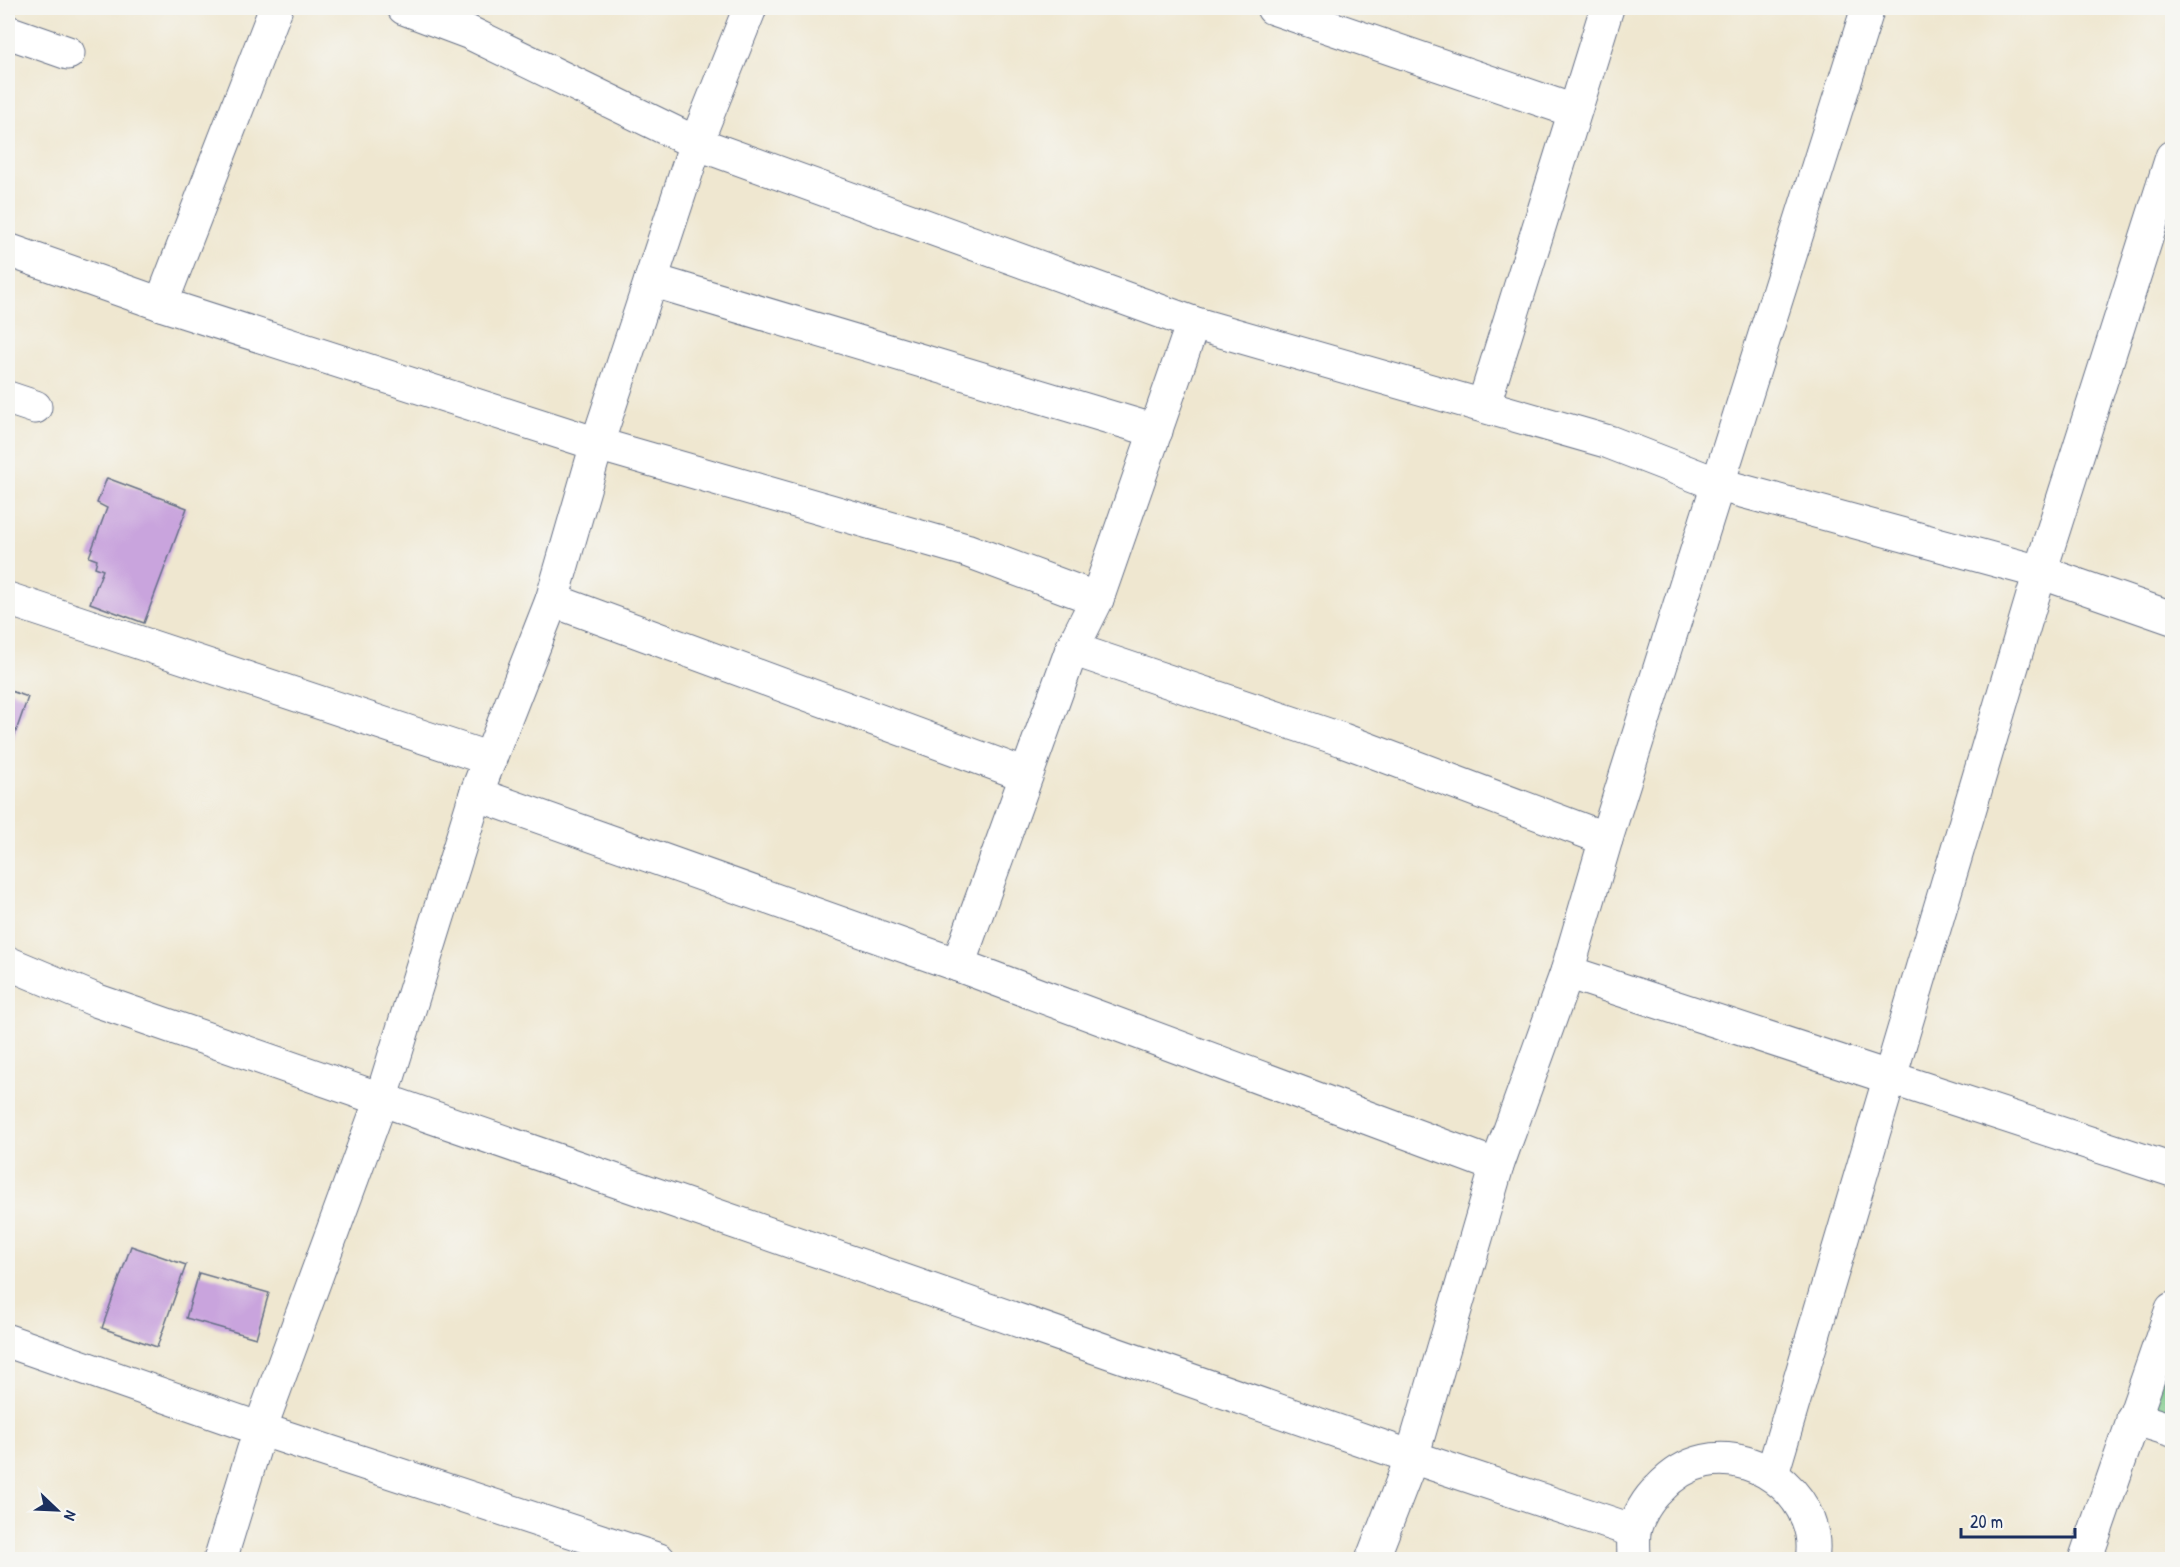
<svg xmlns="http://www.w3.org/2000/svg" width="2180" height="1567" viewBox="0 0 2180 1567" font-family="'Patrick Hand',sans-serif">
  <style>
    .green { fill: #7bc887; stroke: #4b7c72; stroke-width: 1.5 }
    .building { fill: #c9a4dd }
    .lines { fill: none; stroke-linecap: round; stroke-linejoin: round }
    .minor-casing { stroke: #656f86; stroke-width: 35 }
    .minor { stroke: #fff; stroke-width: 33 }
  </style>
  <rect width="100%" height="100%" fill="#f6f6f2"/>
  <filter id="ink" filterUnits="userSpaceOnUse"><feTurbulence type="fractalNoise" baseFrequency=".0167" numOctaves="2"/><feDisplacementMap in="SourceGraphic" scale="12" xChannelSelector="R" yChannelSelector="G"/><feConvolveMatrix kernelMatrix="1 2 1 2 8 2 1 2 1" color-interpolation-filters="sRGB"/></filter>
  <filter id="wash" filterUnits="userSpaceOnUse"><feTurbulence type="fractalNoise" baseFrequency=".008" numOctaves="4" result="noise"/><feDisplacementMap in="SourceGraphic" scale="24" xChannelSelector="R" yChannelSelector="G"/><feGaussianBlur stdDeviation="1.35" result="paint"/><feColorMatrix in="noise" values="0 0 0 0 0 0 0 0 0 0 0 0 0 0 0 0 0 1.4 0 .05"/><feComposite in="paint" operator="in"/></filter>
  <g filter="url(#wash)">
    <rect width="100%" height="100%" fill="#efe7d0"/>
    <polygon class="green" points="2172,1350 2172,1416 2150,1409"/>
    <g id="blocks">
      <g class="building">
        <polygon points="107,478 187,508 144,623 90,603 103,570 95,567 97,560 89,557 107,508 97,503"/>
        <polygon points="8,690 28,697 8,754"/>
        <polygon points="131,1246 186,1265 157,1347 102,1328"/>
        <polygon points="199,1273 269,1293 256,1338 186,1318"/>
      </g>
    </g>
  </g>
  <g filter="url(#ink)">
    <use href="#blocks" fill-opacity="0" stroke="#656f86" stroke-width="1.5"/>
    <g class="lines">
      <g class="minor-casing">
        <g id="minor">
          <polyline points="404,8 468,32 696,143 1193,323 1609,442 1720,485 2040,572 2172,618"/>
          <polyline points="1273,8 1574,111"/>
          <polyline points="8,32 68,53"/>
          <polyline points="8,250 161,304 597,444 966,550 1097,599"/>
          <polyline points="651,280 1156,431"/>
          <polyline points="161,304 276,8"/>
          <polyline points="8,398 35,407"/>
          <polyline points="1484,404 1607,8"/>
          <polyline points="8,599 490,759"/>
          <polyline points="552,600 1026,775"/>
          <polyline points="1072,649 1343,740 1606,839"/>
          <polyline points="476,794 958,965 1497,1166"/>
          <polyline points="8,963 98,1001 1412,1457 1634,1531"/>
          <polyline points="958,965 1072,649 1097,599 1193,323"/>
          <polyline points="1567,972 2172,1170"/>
          <polyline points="8,1341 260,1429 659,1560"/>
          <polyline points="2133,1418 2172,1430"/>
          <polyline points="1772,1474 2040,572 2172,157"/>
          <polyline points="220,1560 260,1429 381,1100 476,794 552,600 597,444 696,143 750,8"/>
          <polyline points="1372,1560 1412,1457 1497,1166 1567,972 1606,839 1868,8"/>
          <path d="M 1634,1560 C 1634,1551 1633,1541 1634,1532 C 1637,1517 1648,1499 1659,1489 C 1671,1476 1687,1465 1705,1461 C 1761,1449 1822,1502 1812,1560"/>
          <polyline points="2085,1560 2172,1309"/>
        </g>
      </g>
      <use href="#minor" class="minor"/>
    </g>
  </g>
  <rect width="2180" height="1567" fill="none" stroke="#f6f6f2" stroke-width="30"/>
  <g transform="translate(57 1510) rotate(113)" stroke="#f6f6f2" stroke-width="4.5" paint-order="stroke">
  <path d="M0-4.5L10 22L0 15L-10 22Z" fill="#1b2f5e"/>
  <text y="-9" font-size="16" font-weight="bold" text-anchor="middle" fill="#1b2f5e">N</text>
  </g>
  <path d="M1961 1528v9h114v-9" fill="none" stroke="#1b2f5e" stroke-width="3"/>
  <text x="1970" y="1528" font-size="18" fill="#1b2f5e" stroke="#f6f6f2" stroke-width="4.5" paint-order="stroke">20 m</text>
</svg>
